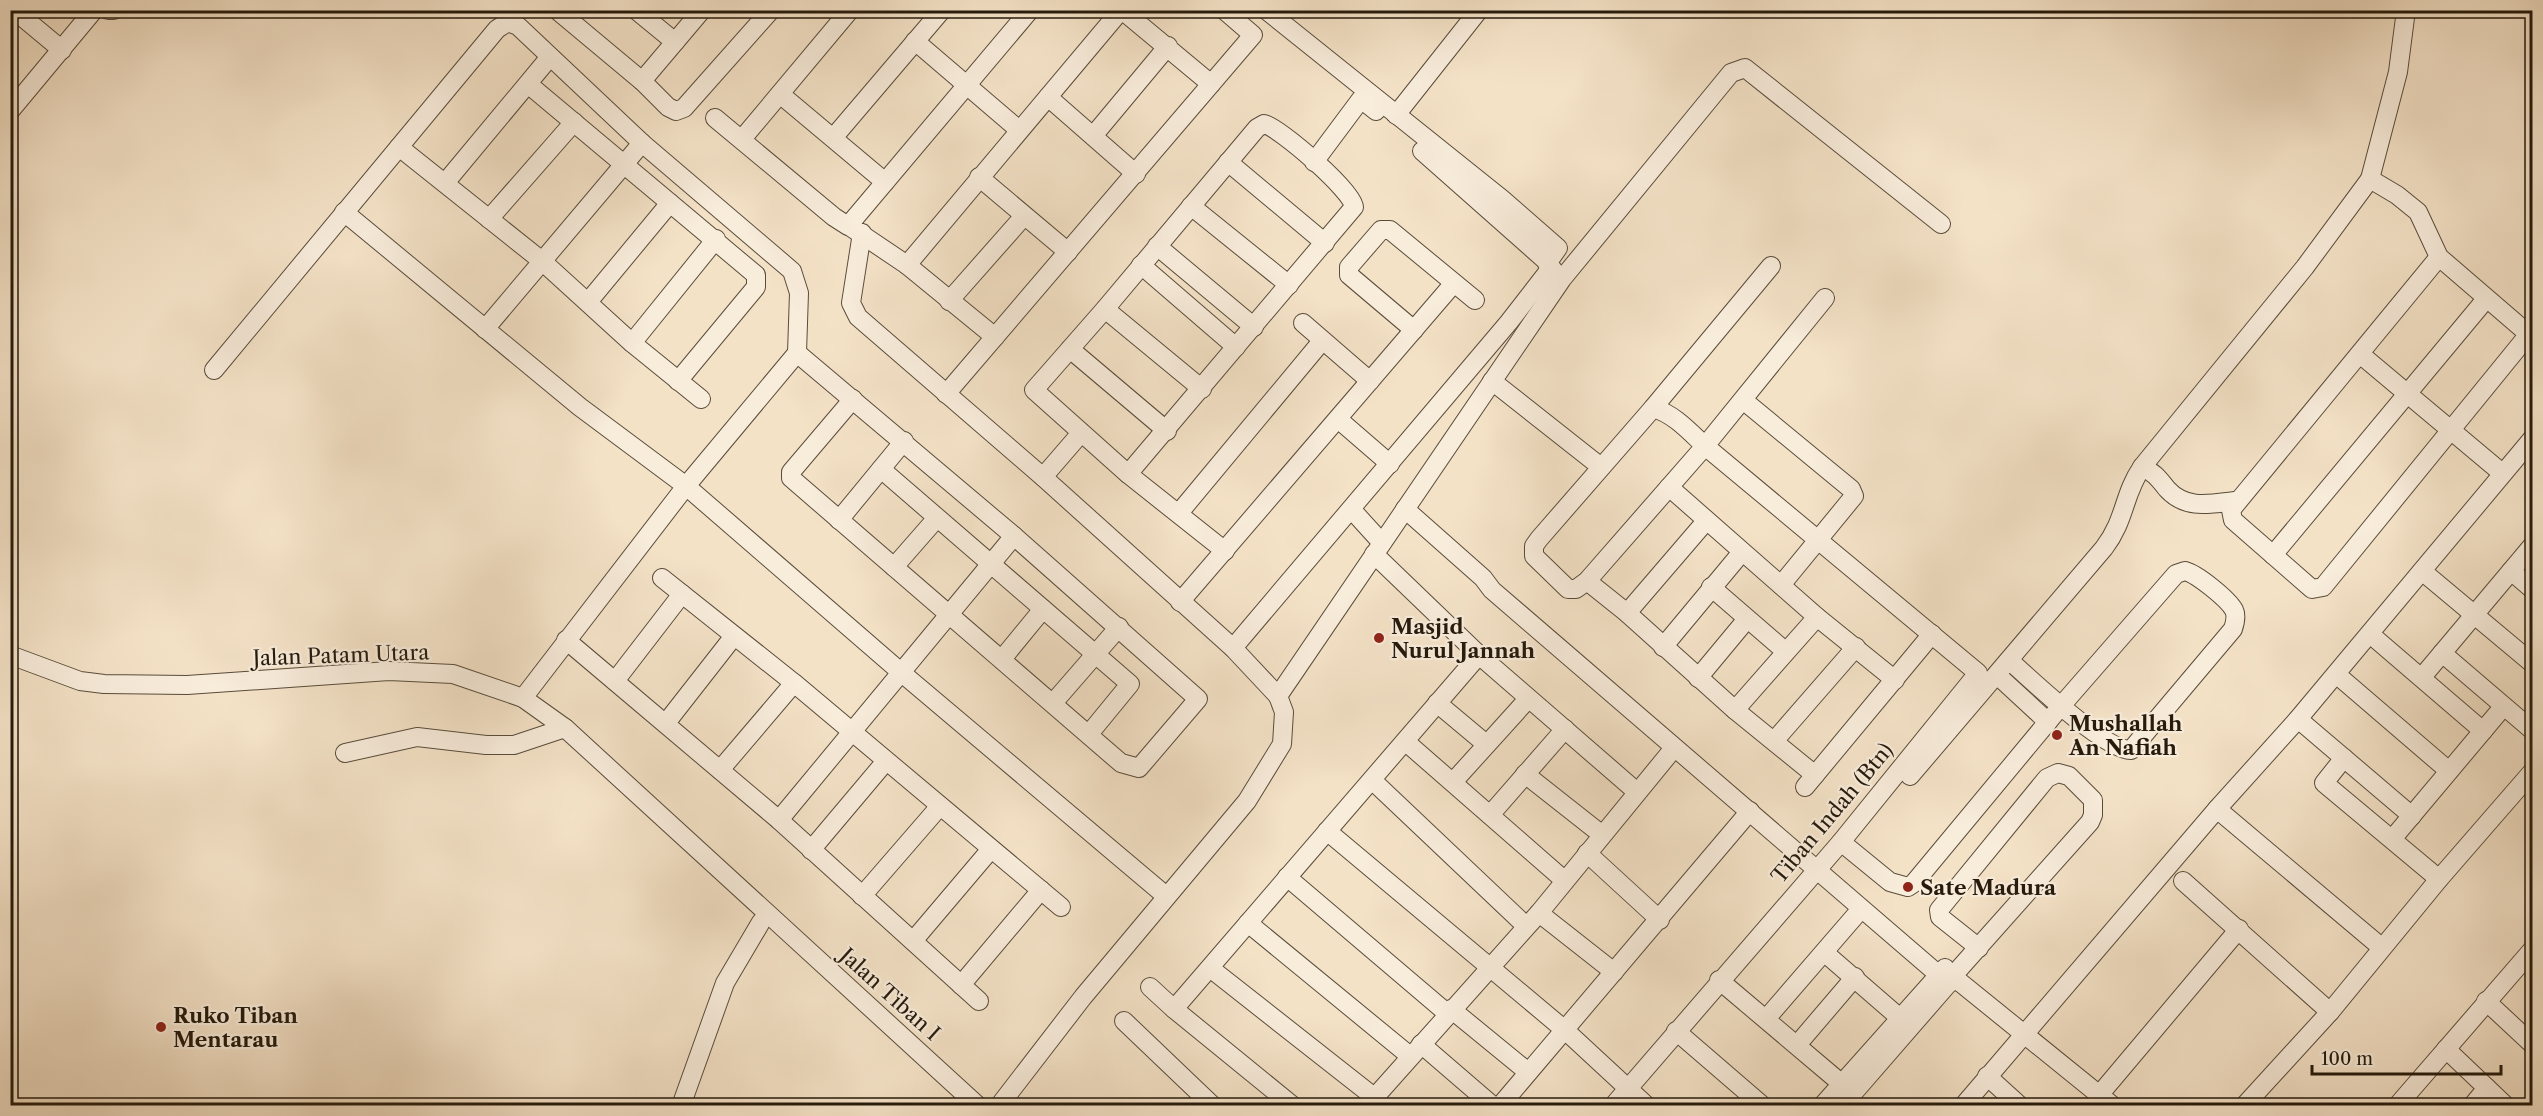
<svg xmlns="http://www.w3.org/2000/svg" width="2543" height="1116" viewBox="0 0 2543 1116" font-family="'Libre Caslon Text',serif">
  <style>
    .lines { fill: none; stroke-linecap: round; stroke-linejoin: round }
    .minor-casing { stroke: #594c3b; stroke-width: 20 }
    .minor { stroke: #f8ecdb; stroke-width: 18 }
    .poi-dot { fill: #8f2418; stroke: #f8ecdb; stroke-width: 2 }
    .labels { text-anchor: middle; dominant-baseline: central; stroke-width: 4.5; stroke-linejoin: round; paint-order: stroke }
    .poi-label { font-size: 21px; font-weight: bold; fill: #251a0c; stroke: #f8ecdb; text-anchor: start }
    .street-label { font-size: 21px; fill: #251a0c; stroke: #f8ecdb }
  </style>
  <rect width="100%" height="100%" fill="#f4e2c7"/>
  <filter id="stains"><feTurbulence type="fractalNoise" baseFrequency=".00333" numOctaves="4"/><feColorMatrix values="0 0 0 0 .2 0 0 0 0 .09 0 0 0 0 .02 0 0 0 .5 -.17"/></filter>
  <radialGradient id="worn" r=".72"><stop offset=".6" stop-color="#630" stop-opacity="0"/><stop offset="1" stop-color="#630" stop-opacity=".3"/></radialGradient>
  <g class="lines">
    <g class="minor-casing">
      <g id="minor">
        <polyline points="14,10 62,50"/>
        <polyline points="108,10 114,10"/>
        <polyline points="557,10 642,81 668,107 676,111 684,108 771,10"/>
        <polyline points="636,10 675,42"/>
        <polyline points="1122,10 1211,84"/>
        <polyline points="1266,10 1502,199 1558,248 1548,262"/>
        <polyline points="915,41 1019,130"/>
        <polyline points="642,81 702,10"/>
        <polyline points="528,84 756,275 756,287 678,381"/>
        <polyline points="780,94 885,182"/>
        <polyline points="1048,97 1136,174"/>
        <polyline points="10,111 94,10"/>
        <polyline points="1396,115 1479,10"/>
        <polyline points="715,118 834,217 848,226 1030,10"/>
        <path d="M 1264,124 C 1279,127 1355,193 1354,207 L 1128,474 L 1034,390 L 1105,309 L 1257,128 Z"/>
        <polyline points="1093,136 1168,46"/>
        <polyline points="833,138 942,10"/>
        <polyline points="742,139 850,10"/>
        <polyline points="399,147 542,261 632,343 701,399"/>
        <polyline points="1422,151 1544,259 1554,271"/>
        <polyline points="1228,162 1325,243"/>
        <polyline points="1314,162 1361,99 1376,111"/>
        <polyline points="979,177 1068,252"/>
        <polyline points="2370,179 2398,72 2406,10"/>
        <polyline points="445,183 549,58"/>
        <polyline points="1191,206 1289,285"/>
        <polyline points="344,212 580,407 686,486 903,674 1166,896"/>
        <polyline points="489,219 574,122"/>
        <polyline points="852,228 907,265 995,337"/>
        <polyline points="862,233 851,303 858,317 1043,477 1233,648 1278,696"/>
        <polyline points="1157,246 1254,327"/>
        <polyline points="2439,257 2231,510 2233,520 2312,589 2323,587 2529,334"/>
        <polyline points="907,265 1121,10"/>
        <polyline points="1141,265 1236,347"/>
        <polyline points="949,301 1024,216"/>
        <polyline points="588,302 670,203"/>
        <polyline points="1105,309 1202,389"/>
        <polyline points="1303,323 1370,381"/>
        <polyline points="485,329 642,143"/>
        <polyline points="1414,330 1349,275 1349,267 1381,230 1390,230 1475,300"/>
        <polyline points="632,343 716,239"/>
        <polyline points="1070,349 1167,431"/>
        <polyline points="2360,354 2502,473"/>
        <polyline points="214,370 497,29 508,22 518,26 642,143 792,271 799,293 797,353 686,486 523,698"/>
        <polyline points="1492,381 1601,467"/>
        <polyline points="946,394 1253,35 1224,10"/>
        <polyline points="853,399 791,472 791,478 1121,763 1139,768 1198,699 1014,536"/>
        <polyline points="1743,400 1851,489 1854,496 1781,585"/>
        <polyline points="1653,408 1771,266"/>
        <polyline points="1338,419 1390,464"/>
        <path d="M 2142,467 C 2154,472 2159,479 2167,489 C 2186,510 2210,504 2235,501"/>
        <polyline points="881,469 1130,684 1089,734"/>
        <polyline points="1128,474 1225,551"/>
        <polyline points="1043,477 1081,433"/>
        <polyline points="1669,487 1817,617 1895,680"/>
        <polyline points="1405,509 1483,578 1492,590 1939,975"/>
        <polyline points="1352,510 1382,543"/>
        <polyline points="1179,513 1322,341"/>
        <polyline points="839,520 904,441"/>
        <polyline points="1374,554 1479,655 1637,792"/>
        <polyline points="2273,555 2486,299"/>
        <polyline points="894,567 936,519"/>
        <polyline points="2422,571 2532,663"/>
        <polyline points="2511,571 2532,589"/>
        <polyline points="662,578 794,683 1061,907"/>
        <polyline points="1587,581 1627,613 1735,710 1815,775"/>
        <polyline points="1711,587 1785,651"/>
        <polyline points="1180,602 1454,283"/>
        <polyline points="1627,613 1706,521"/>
        <polyline points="2370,634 2483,731"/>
        <polyline points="566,640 779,820 979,1001"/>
        <polyline points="1663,647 1742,552"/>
        <polyline points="1233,648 1509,322 1547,273 1549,266"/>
        <polyline points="2442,653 2532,730"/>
        <polyline points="10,655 80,681 104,684 187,685 389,671 453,674 523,698 565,728 978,1106"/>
        <polyline points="1002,659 1043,609"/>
        <polyline points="2336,674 2449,771"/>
        <polyline points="1997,675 2048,722"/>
        <polyline points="2422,677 2532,546"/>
        <polyline points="1698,678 1747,619"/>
        <polyline points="615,681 682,594"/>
        <polyline points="1053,703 1119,627"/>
        <polyline points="1437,703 1486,744"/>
        <polyline points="1735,710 1817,617"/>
        <polyline points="2298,719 2412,816"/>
        <polyline points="666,723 734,636"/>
        <polyline points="1775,740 1856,647"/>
        <polyline points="1406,742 1564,880"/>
        <polyline points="345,753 417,737 486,745 514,745 565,728"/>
        <polyline points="2344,758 2324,783 2439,879 2532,772"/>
        <polyline points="720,770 794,683"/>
        <polyline points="1525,774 1601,834"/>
        <path d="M 1910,776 L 2104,548 C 2126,519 2123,495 2142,467 L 2305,267 L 2370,179 L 2397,195 L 2418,212 L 2439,257 L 2532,337"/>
        <polyline points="1372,780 1526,926"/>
        <polyline points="1453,782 1528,699"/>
        <polyline points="1805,787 1932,634"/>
        <polyline points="2217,809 2381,947"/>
        <polyline points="1490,815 1565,729"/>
        <polyline points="779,820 1014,536 797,353"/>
        <polyline points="1327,831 1566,1031 1647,1106"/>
        <polyline points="2393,838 2503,707"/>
        <path d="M 1841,842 L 1890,882 L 1908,887 L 1914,883 L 2061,706 L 2176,574 L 2185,571 C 2197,574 2228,599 2234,610 C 2237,616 2235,623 2233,629 L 2131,750 C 2106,751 2030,679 2009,660"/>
        <polyline points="811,850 886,761"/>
        <polyline points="1587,853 1660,920"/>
        <polyline points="1287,877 1447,1013"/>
        <polyline points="2183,881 2330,1012"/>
        <polyline points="862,896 940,806"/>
        <polyline points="1539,913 1614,972"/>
        <polyline points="1248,923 1410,1056"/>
        <polyline points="913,941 991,849"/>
        <polyline points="1825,953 1900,1018"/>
        <polyline points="1210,968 1374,1097"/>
        <polyline points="1959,969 2090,822 2093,815 2093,800 2069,776 2058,773 2047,778 1939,910 1940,917 1979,948"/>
        <polyline points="1719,980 1842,1084"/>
        <polyline points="961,985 1041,890"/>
        <polyline points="1150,987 1174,1009"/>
        <polyline points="2486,1001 2532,1044"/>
        <polyline points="1451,1009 1528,1072"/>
        <polyline points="1766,1019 1861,909"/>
        <polyline points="1124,1021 1213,1106"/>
        <polyline points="1676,1031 1763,1106"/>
        <polyline points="1421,1044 1493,1106"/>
        <polyline points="1797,1045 1855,977"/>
        <polyline points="2446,1049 2506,1106"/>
        <polyline points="1987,1076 2020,1106"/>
        <polyline points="2100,1094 2239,929"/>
        <polyline points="681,1106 725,983 761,922"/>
        <polyline points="999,1106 1083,997 1247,801 1282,744 1284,712 1278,696 1562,279 1731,73 1745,68 1941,224"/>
        <polyline points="1293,1106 1174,1009 1479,655"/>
        <polyline points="1367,1106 1539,913 1674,748"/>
        <polyline points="1500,1106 1750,811"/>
        <path d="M 1613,1106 L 1841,842 L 1978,673 L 1705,446 C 1689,431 1674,414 1653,408 L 1539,539 L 1534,546 L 1534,556 L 1568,589 L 1576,589 L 1587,581 L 1705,446 L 1825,298"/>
        <polyline points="1822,1106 1945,968"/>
        <polyline points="1842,1106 1948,984 1956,979 2113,1106"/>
        <polyline points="1963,1106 2217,809 2298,719 2532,439"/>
        <polyline points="2244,1106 2330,1012 2439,879"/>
        <polyline points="2397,1106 2532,950"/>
        <polyline points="2472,1106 2487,1088"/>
      </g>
    </g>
    <use href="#minor" class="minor"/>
  </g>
  <g class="poi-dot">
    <circle cx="1379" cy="638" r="6"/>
    <circle cx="2057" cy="735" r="6"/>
    <circle cx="1908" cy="887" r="6"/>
    <circle cx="161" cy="1027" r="6"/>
  </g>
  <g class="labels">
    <g class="poi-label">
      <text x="1391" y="626">Masjid<tspan x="1391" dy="24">Nurul Jannah</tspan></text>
      <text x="2069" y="723">Mushallah<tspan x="2069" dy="24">An Nafiah</tspan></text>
      <text x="1920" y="887">Sate Madura</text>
      <text x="173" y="1015">Ruko Tiban<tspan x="173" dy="24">Mentarau</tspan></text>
    </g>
    <g class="street-label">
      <text transform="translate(341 655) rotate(-2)">Jalan Patam Utara</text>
      <text transform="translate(1832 813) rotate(-50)">Tiban Indah (Btn)</text>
      <text transform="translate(890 994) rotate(42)">Jalan Tiban I</text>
    </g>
  </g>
  <rect width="2543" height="1116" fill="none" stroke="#f4e2c7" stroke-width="36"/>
  <rect x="12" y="12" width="2519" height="1092" fill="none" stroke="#251a0c" stroke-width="3"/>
  <rect x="18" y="18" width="2507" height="1080" fill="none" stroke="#251a0c" stroke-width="1.5"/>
  <path d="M2312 1065v9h189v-9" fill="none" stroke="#251a0c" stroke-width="3"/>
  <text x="2321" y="1065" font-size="18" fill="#251a0c" stroke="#f8ecdb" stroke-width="4.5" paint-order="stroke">100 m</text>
  <rect width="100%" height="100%" filter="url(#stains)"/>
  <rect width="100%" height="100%" fill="url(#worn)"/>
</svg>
